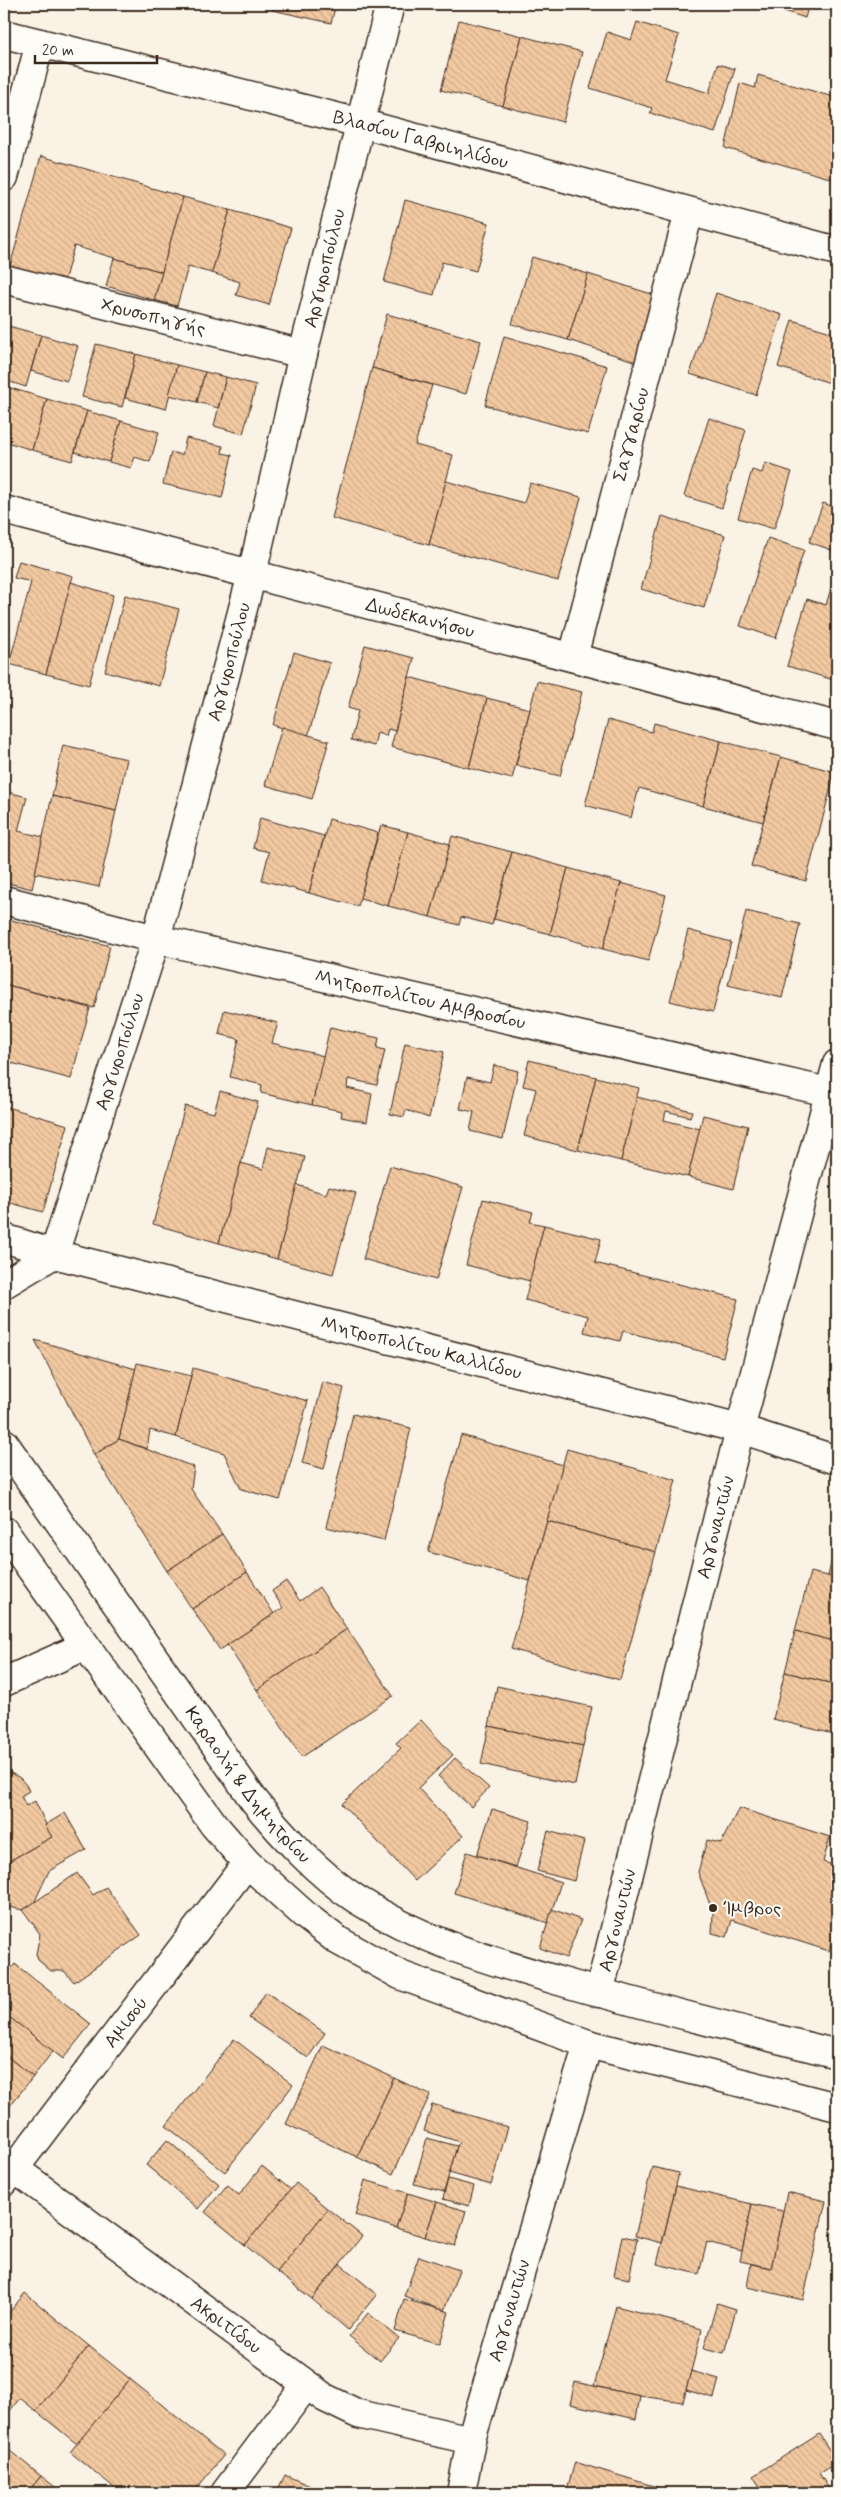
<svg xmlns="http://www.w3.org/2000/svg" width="841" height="2497" viewBox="0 0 841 2497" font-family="Mynerve,sans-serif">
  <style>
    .building { fill: url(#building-back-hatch); stroke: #3b2a1e }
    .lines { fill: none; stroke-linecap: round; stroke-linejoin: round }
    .pedestrian-casing { stroke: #3b2a1e; stroke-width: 31 }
    .minor-casing { stroke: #3b2a1e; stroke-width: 31 }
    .secondary-casing { stroke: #3b2a1e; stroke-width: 31 }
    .pedestrian { stroke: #fdfcf7; stroke-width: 28 }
    .minor { stroke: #fdfcf7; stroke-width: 28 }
    .secondary { stroke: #fdfcf7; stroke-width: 28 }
    .poi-dot { fill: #3b2a1e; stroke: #fdfcf7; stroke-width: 2 }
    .labels { text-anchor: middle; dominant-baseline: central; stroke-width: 4; stroke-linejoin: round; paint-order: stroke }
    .street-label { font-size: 19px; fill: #3b2a1e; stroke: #fdfcf7 }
    .poi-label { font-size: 19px; fill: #3b2a1e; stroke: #fdfcf7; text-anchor: start }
  </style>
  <defs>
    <pattern id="building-back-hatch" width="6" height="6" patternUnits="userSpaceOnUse" patternTransform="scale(1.25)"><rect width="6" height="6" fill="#f2c9a1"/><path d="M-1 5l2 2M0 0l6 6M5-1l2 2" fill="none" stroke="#d0ad8a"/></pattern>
  </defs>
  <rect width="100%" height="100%" fill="#fbf2e6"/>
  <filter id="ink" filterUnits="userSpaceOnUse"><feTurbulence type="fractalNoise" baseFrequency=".02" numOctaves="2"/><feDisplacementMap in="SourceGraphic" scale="10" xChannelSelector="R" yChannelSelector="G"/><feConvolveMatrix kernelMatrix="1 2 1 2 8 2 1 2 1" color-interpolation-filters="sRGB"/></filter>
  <g filter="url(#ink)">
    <g class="building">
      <polygon points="274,4 336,4 331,23 272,10"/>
      <polygon points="764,4 809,4 805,18"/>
      <polygon points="459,20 522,36 503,106 441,90"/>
      <polygon points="637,22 679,35 665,79 709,93 718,64 735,69 715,133 650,113 652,108 590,88 607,32 631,40"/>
      <polygon points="522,36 582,52 563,122 503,106"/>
      <polygon points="758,75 837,98 837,163 833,179 725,148 740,83 755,88"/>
      <polygon points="41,156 183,197 162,272 74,246 62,289 8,273"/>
      <polygon points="183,197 230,210 212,273 188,267 177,306 154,300"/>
      <polygon points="405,200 489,223 476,271 442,262 434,295 384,282"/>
      <polygon points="230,210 291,228 269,305 236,295 240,282 212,273"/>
      <polygon points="532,257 588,274 568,340 512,324"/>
      <polygon points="114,258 162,272 154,300 106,286"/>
      <polygon points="588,274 658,296 637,362 568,340"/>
      <polygon points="716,293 782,315 756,395 690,374"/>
      <polygon points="387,314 481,341 466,394 372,368"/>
      <polygon points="792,320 837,334 837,385 778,367"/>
      <polygon points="5,325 41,335 26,387 4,380"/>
      <polygon points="41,335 78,346 67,381 31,371"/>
      <polygon points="504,336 607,366 588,434 485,405"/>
      <polygon points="96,344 136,354 122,407 82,397"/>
      <polygon points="136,354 177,365 166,409 125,398"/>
      <polygon points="177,365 205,372 197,402 169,395"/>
      <polygon points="372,368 432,385 415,445 453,455 429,545 332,518"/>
      <polygon points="205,372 226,377 218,408 197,402"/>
      <polygon points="226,377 256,385 243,434 214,426"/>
      <polygon points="4,386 47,399 32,450 4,441"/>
      <polygon points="47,399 87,411 72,461 32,450"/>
      <polygon points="87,411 121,421 109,462 75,452"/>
      <polygon points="709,418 746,430 722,508 684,496"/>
      <polygon points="121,421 159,432 150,462 135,457 131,468 109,462"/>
      <polygon points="186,438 223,446 222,453 232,455 222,498 163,484 171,452 182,455"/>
      <polygon points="765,463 792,472 774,529 738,518 752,470 762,473"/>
      <polygon points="446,481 524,503 530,483 581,497 558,581 429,545"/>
      <polygon points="823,503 837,508 837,552 809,542"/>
      <polygon points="662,516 725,535 704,608 641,589"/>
      <polygon points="768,538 804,550 776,638 740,626"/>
      <polygon points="19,561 73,576 46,674 9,664 31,582 14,578"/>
      <polygon points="835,575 837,575 837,681 787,666 807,599 826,605"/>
      <polygon points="71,582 113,595 89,685 46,674"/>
      <polygon points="125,595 179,609 159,686 105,671"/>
      <polygon points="365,645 414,658 395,731 388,729 386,736 377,733 374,746 351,740 358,711 348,708"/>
      <polygon points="294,652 330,663 308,736 273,725"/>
      <polygon points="409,677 487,698 469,768 391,747"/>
      <polygon points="537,681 582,692 560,776 516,765"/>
      <polygon points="487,698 530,709 512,779 469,768"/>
      <polygon points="608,720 652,732 654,723 721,741 703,806 639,788 631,818 585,805"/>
      <polygon points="282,727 329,741 312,799 265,785"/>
      <polygon points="721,741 781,757 763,822 703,806"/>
      <polygon points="63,745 127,759 116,811 52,796"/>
      <polygon points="781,757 835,772 806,881 751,866"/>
      <polygon points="4,791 27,797 18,831 43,837 32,889 4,882"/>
      <polygon points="52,796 116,811 99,887 35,873"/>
      <polygon points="260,818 324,836 309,893 262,880 269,852 253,848"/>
      <polygon points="329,819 378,833 358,906 309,893"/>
      <polygon points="381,825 408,832 388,906 360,898"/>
      <polygon points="408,832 450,844 430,917 388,906"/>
      <polygon points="452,836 512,852 492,925 461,917 459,925 430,917"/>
      <polygon points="512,852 568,868 550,934 494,919"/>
      <polygon points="568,868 621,883 603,949 550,934"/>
      <polygon points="621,883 666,895 648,961 603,949"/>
      <polygon points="746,911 800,924 782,998 728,985"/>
      <polygon points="4,918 110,946 94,1008 4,984"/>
      <polygon points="688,930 731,942 713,1012 670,1001"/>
      <polygon points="4,984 90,1008 71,1079 4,1061"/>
      <polygon points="224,1010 278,1023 272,1043 324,1056 312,1105 261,1093 262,1085 230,1077 239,1039 219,1034"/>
      <polygon points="330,1027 379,1038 377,1048 385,1050 377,1085 348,1079 347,1088 372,1094 367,1122 341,1117 342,1111 312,1105"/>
      <polygon points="405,1043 444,1052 429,1118 406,1110 404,1117 390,1114"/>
      <polygon points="529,1060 596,1077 578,1150 524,1136 536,1089 523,1086"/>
      <polygon points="494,1065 518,1071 503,1139 470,1131 474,1112 460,1109 467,1077 490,1082"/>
      <polygon points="596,1077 639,1088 621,1161 578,1150"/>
      <polygon points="220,1091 258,1102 219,1243 153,1224 185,1106 214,1113"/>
      <polygon points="637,1097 692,1111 690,1117 666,1111 664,1120 700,1129 688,1177 621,1161"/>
      <polygon points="4,1106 68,1125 43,1212 4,1201"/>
      <polygon points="703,1115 748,1126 733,1189 688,1177"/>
      <polygon points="268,1147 305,1157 277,1259 219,1243 241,1163 263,1169"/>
      <polygon points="390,1166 463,1187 436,1280 363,1259"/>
      <polygon points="297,1185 326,1194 329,1186 356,1193 333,1274 277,1259"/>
      <polygon points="483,1199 533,1212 530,1222 544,1225 530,1281 466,1265"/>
      <polygon points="544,1225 601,1239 595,1263 738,1299 723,1357 623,1331 620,1341 584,1332 588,1316 525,1300"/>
      <polygon points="35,1340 136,1369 119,1439 94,1455"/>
      <polygon points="137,1363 191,1376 176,1437 150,1430 147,1449 119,1439"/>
      <polygon points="193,1368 308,1401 280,1500 241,1489 224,1453 176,1437"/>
      <polygon points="323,1382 344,1388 324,1469 302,1463"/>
      <polygon points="353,1414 411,1428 384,1541 326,1527"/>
      <polygon points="461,1435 563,1465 530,1581 428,1552"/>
      <polygon points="119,1439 194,1467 191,1489 222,1534 167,1571 94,1455"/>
      <polygon points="567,1449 676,1480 656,1552 547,1521"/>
      <polygon points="547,1521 656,1552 620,1680 511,1649"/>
      <polygon points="222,1534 247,1572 192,1609 167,1571"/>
      <polygon points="837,1538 837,1578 828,1576"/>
      <polygon points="247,1572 274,1614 220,1650 192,1609"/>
      <polygon points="810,1572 837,1578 837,1642 795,1631"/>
      <polygon points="286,1581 300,1601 319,1587 347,1629 257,1690 227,1645 283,1608 272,1591"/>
      <polygon points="347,1629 393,1696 302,1757 257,1690"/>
      <polygon points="795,1631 837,1642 837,1685 785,1672"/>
      <polygon points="785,1672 837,1685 837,1735 773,1719"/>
      <polygon points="497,1686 592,1707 583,1746 489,1726"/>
      <polygon points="421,1720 453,1755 418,1788 463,1836 415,1881 342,1804 401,1748 396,1743"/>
      <polygon points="489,1726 583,1746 575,1785 481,1764"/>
      <polygon points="455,1758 489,1788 471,1807 438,1776"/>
      <polygon points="4,1772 9,1772 20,1778 26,1785 29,1791 21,1796 26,1806 35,1801 52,1837 4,1864"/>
      <polygon points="739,1808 830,1837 823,1862 837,1866 837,1924 829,1951 732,1920 727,1937 712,1933 713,1913 698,1872 707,1840 721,1843"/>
      <polygon points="492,1809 531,1821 516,1867 477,1855"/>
      <polygon points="65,1813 86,1850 49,1871 34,1903 23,1910 4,1906 4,1864 52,1837 45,1825"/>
      <polygon points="548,1831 584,1841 574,1881 537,1871"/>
      <polygon points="467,1852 561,1882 548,1923 454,1893"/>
      <polygon points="77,1873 93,1895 106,1887 141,1935 74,1982 64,1971 51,1971 38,1960 36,1954 40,1934 23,1910"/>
      <polygon points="552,1909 581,1920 566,1958 540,1948"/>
      <polygon points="837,1924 837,1938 833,1936"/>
      <polygon points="15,1964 91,2024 63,2059 4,2013 4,1978"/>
      <polygon points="266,1992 325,2033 308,2058 249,2018"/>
      <polygon points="4,2013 53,2051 33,2077 4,2054"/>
      <polygon points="234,2039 293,2085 225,2172 166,2126"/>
      <polygon points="323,2045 394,2078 357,2157 286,2124"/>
      <polygon points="4,2054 33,2077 4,2113"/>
      <polygon points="394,2078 430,2095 393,2174 357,2157"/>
      <polygon points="432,2104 508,2127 491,2185 449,2173 457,2146 460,2142 424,2131"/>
      <polygon points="427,2138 457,2146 444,2192 414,2184"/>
      <polygon points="167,2140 219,2184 198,2209 146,2165"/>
      <polygon points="262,2166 291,2190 245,2245 205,2212 227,2185 239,2195"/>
      <polygon points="652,2167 679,2173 662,2243 635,2236"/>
      <polygon points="448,2179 474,2186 469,2206 443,2199"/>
      <polygon points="365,2180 408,2193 396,2228 355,2215"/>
      <polygon points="296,2183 328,2209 277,2272 245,2245"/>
      <polygon points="676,2186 752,2204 742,2251 707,2242 699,2274 657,2264"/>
      <polygon points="787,2192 826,2201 803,2300 747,2287 751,2264 771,2268"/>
      <polygon points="408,2193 437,2202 425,2237 396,2228"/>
      <polygon points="437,2202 466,2211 455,2246 425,2237"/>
      <polygon points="752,2204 783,2211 771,2268 740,2261"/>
      <polygon points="328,2209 362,2236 312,2299 277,2272"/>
      <polygon points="622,2236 637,2239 629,2279 614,2276"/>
      <polygon points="419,2256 459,2270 444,2311 404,2296"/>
      <polygon points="340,2264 377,2294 348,2330 312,2299"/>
      <polygon points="25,2293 89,2346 36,2411 20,2398 5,2417 4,2319"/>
      <polygon points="404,2299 449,2312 440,2344 395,2331"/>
      <polygon points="717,2303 736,2309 724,2353 704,2348"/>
      <polygon points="616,2306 702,2329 683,2402 640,2396 594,2386"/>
      <polygon points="368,2313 399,2338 380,2361 349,2336"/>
      <polygon points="89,2346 130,2379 77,2444 36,2411"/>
      <polygon points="691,2371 719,2379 714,2398 686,2390"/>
      <polygon points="130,2379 224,2455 193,2493 121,2493 70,2452"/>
      <polygon points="575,2382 640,2396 636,2419 570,2404"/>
      <polygon points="819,2434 837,2462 819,2473 831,2492 837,2488 837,2493 764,2493 753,2476"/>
      <polygon points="4,2446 41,2476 27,2493 4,2493"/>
      <polygon points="575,2462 673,2492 672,2493 566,2493"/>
      <polygon points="285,2475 326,2493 276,2493"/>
      <polygon points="41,2476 63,2493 27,2493"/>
    </g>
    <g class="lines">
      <g class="pedestrian-casing">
        <polyline id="pedestrian" points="4,1238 54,1254"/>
      </g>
      <g class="minor-casing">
        <g id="minor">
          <path id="s1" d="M 4,34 L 360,123 L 837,251"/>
          <polyline points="4,177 40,43"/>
          <path id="s2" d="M 4,279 L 303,354"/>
          <path id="s3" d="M 4,510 L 837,726"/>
          <path id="s4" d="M 573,657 L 689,212"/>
          <path id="s5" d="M 4,900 L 156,939 L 837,1094"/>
          <path id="s6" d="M 54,1254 L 740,1429 L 837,1460"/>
          <path id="s7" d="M 4,1284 L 54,1254 L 156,939 L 252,574 L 303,354 L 390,4"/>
          <polyline points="4,1682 85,1646"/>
          <path id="s8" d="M 599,1993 L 740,1429 L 837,1064"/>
          <path id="s9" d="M 4,2161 L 325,2398 L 358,2414 L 471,2440"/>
          <path id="s10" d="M 4,2182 L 247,1863"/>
          <polyline points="225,2493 306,2385"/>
          <path id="s11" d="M 461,2493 L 471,2440 L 588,2044"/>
        </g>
      </g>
      <g class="secondary-casing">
        <g id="secondary">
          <path id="s12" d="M 4,1443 L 253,1799 C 280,1833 319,1875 356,1899 C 422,1941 485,1959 559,1981 C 651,2008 744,2030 837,2054"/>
          <polyline points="4,1531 214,1825 247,1863 306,1916 337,1940 400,1975 588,2044 837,2107"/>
        </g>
      </g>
      <use href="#pedestrian" class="pedestrian"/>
      <use href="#minor" class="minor"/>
      <use href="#secondary" class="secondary"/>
    </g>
  </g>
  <circle class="poi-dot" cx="713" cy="1908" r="5"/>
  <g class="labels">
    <g class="street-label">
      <text stroke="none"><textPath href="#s1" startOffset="430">Βλασίου Γαβριηλίδου</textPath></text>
      <text stroke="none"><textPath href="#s7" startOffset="1081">Αργυροπούλου</textPath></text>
      <text stroke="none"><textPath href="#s2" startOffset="154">Χρυσοπηγής</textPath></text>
      <text stroke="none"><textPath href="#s4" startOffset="230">Σαγγαρίου</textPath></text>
      <text stroke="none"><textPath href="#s3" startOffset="430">Δωδεκανήσου</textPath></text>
      <text stroke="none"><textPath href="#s7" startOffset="676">Αργυροπούλου</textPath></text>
      <text stroke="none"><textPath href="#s5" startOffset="428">Μητροπολίτου Αμβροσίου</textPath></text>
      <text stroke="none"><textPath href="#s7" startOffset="271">Αργυροπούλου</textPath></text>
      <text stroke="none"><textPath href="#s6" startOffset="379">Μητροπολίτου Καλλίδου</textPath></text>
      <text stroke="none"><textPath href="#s8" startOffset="480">Αργοναυτών</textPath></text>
      <text stroke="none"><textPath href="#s12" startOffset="420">Καραολή &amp; Δημητρίου</textPath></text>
      <text stroke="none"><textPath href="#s8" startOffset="75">Αργοναυτών</textPath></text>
      <text stroke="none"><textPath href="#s10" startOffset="201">Αμισού</textPath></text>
      <text stroke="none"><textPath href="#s11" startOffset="189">Αργοναυτών</textPath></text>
      <text stroke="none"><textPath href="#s9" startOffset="276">Ακριτίδου</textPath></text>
    </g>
    <g class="poi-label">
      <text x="723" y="1908">Ίμβρος</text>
    </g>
  </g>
  <rect width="841" height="2497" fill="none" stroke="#fdfcf7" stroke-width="20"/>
  <rect x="10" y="10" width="821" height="2477" fill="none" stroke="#3b2a1e" stroke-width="2" filter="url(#ink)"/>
  <path d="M35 55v8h122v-8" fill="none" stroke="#3b2a1e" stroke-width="2.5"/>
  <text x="42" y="55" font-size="15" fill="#3b2a1e" stroke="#fdfcf7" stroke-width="4" paint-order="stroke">20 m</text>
</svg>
